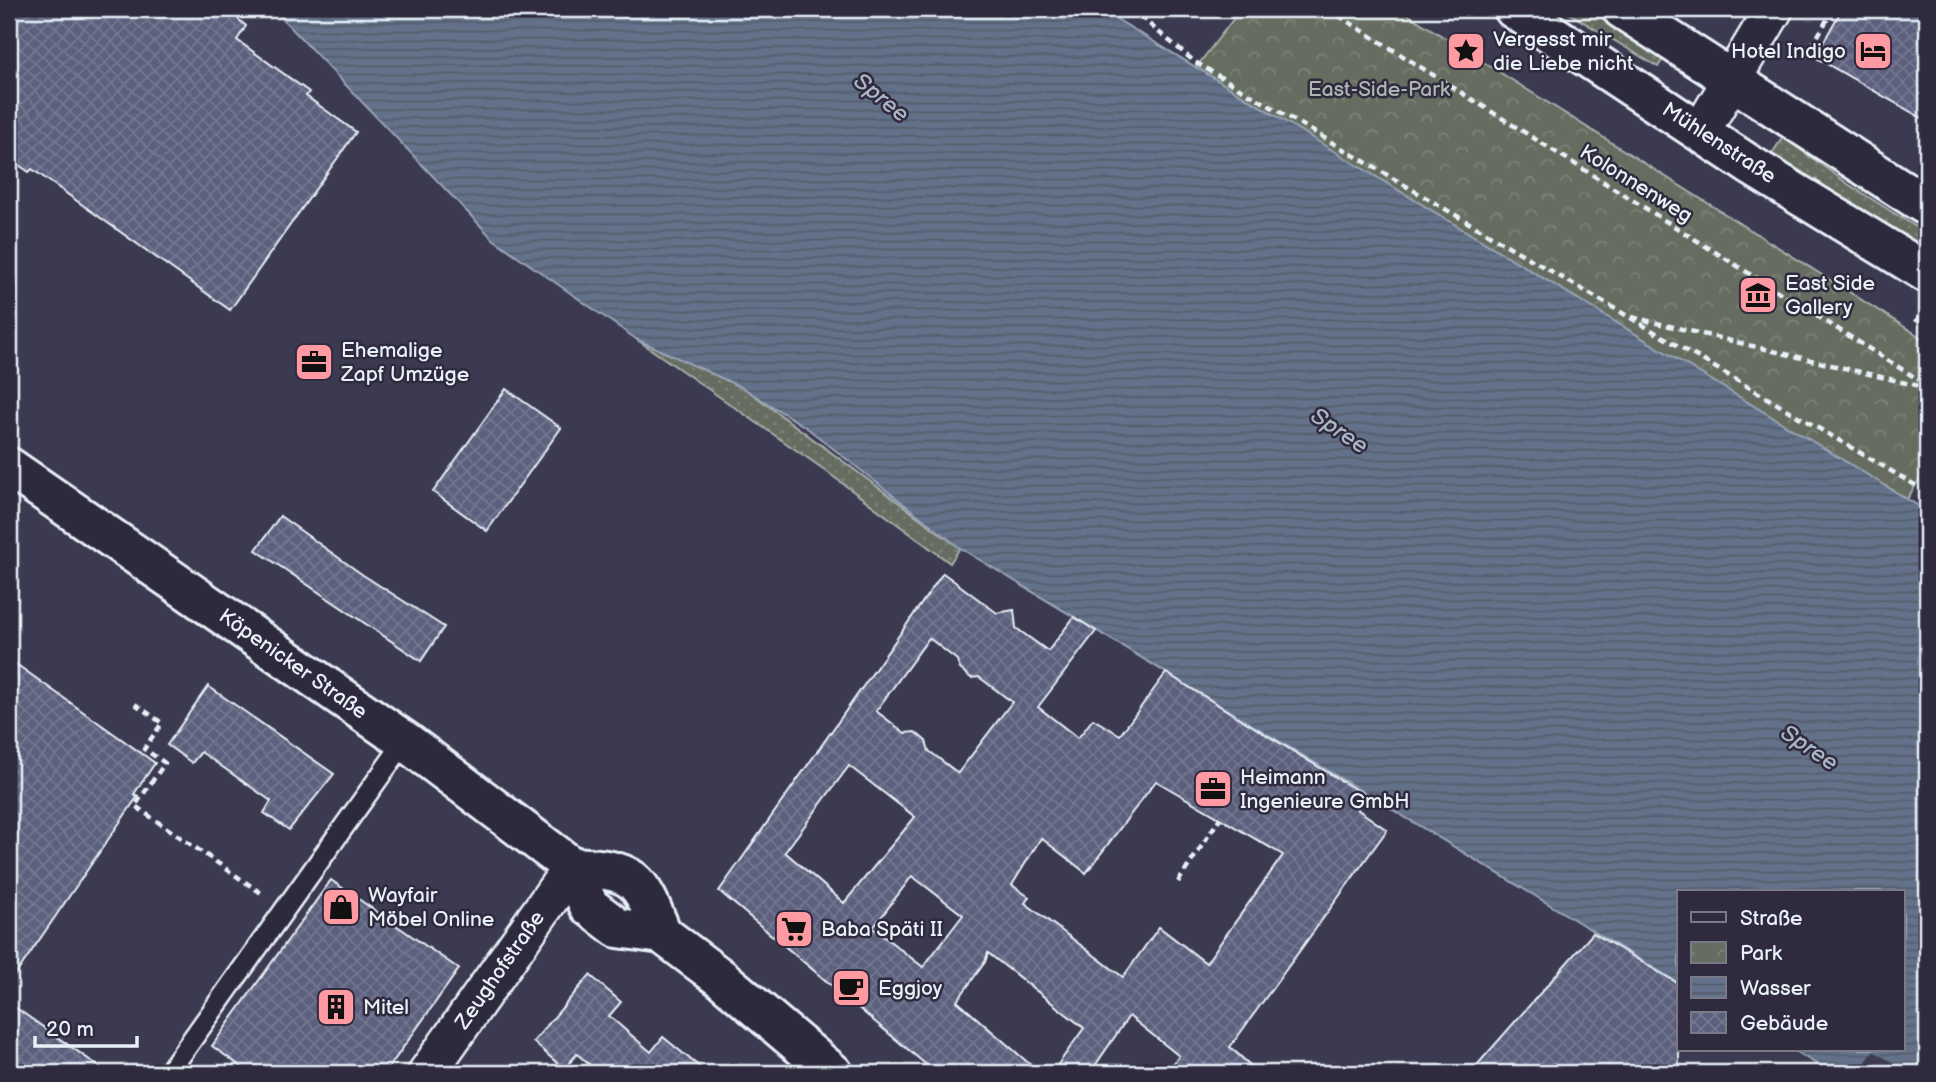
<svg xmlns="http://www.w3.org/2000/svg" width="1936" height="1082" viewBox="0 0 1936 1082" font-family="'Balsamiq Sans',sans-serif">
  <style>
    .grass { fill: url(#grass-dots); stroke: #a7afac; stroke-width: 2 }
    .park { fill: url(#park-crowns); stroke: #a7afac; stroke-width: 2 }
    .water { fill: url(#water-rules); stroke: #98a4b6; stroke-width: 2 }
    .pier { fill: #3c3a50 }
    .building { fill: url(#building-cross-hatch); stroke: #e8f1f8; stroke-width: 2; fill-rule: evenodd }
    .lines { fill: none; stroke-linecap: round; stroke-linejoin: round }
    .service-casing { stroke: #e8f1f8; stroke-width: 24 }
    .minor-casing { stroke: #e8f1f8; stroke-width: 42 }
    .secondary-casing { stroke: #e8f1f8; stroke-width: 44 }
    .path { stroke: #e8f1f8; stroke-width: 4.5; stroke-dasharray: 7 5; stroke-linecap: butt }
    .service { stroke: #2f2a3d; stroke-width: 19 }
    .minor { stroke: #2f2a3d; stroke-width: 37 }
    .secondary { stroke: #2f2a3d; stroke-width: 38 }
    .labels { text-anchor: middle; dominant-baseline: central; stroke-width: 5; stroke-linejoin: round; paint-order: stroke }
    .poi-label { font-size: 21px; fill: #e8f1f8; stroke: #2f2a3d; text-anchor: start }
    .park-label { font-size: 21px; fill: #aeb6b4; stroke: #2f2a3d }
    .street-label { font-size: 21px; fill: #e8f1f8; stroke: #2f2a3d }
    .water-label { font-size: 23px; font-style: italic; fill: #acb7c6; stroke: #2f2a3d }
  </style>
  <defs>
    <pattern id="grass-dots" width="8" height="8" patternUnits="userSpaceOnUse" patternTransform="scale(1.75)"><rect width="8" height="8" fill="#666d60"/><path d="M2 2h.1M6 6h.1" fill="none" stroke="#7c8278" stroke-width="1.8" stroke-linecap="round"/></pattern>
    <pattern id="park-crowns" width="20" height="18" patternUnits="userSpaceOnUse" patternTransform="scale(1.75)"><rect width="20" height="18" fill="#666d60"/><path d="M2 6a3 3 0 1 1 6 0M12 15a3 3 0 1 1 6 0" fill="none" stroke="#7c8278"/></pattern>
    <pattern id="water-rules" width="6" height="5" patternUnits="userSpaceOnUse" patternTransform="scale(1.75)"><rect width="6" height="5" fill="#63718a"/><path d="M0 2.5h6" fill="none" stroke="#545c6a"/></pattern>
    <pattern id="building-cross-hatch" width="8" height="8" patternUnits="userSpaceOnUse" patternTransform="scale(1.75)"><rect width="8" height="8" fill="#5b607d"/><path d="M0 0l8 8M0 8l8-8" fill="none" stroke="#737790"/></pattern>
  </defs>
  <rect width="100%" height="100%" fill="#3c3a50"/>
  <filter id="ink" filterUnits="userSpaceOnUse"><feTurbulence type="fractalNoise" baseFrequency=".0143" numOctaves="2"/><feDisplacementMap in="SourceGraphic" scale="14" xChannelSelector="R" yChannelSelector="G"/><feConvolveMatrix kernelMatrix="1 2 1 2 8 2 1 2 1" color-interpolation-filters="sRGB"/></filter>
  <g filter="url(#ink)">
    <g class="grass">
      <polygon points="1562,9 1589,9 1664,57 1658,67"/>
      <polygon points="1783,137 1848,184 1927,234 1927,253 1771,155"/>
      <polygon points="636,339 743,387 960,548 950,563 819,466"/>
    </g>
    <polygon class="park" points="1241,9 1399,9 1927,341 1927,468 1907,499 1195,69"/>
    <polygon class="water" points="273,9 1100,9 1927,511 1927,1073 1832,1073 1791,1049 1903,1049 1903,891 1679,891 1679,983 960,548 807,428 743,388 636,339 493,239"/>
    <polygon class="pier" points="1873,1051 1911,1073 1859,1073"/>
    <g class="building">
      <polygon points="18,9 226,9 246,26 237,40 309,92 306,96 356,132 230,310 32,169 29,172 9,158 9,22"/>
      <polygon points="1842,9 1927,9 1927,121 1815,57"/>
      <polygon points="506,389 561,428 487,531 433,492"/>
      <polygon points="280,516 363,575 444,627 421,661 256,550"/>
      <path d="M 943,573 L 997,613 L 1014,610 L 1016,628 L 1048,651 L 1074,617 L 1096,631 L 1038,707 L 1078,738 L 1093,719 L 1120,735 L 1166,673 L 1366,796 L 1357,809 L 1387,830 L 1230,1047 L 1259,1073 L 1166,1073 L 1179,1056 L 1129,1016 L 1090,1073 L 1052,1073 L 1084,1028 L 988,953 L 985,962 L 957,1001 L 1040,1073 L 936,1073 L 719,891 ZM 929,638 L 957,660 L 960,669 L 971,678 L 979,677 L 1012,702 L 958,773 L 929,751 L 926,741 L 915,732 L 905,733 L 876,711 ZM 849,766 L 915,817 L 844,903 L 785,852 ZM 1156,781 L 1283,855 L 1206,963 L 1159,927 L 1123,977 L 1025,903 L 1029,897 L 1012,885 L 1041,838 L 1086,873 ZM 912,876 L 963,915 L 923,967 L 873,928 Z"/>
      <polygon points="9,659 155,763 134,794 138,796 9,984"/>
      <polygon points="208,686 334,774 289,830 264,813 271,801 201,752 192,763 167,745"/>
      <polygon points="331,880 459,969 385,1073 250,1073 212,1046"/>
      <polygon points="1593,933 1679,984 1679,1073 1470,1073"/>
      <polygon points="590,975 621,1002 609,1016 651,1052 663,1037 707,1073 599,1073 577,1054 564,1069 533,1042"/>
      <polygon points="9,1003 108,1073 9,1073"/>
    </g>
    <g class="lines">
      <g class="service-casing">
        <polyline id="service" points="168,1073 405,741"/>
      </g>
      <g class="minor-casing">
        <g id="minor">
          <polyline points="1701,131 1774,9"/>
          <polyline points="427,1073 572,867"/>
        </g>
      </g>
      <g class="secondary-casing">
        <g id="secondary">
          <polyline points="1514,9 1750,165 1927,273"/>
          <polyline points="1622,9 1927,206"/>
          <polyline points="9,467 405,741 572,867 589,906 618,928 662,934 722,979 833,1073"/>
          <path d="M 572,867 C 635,870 639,876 662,934"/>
        </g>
      </g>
      <g class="path">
        <polyline points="1131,9 1195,62 1927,492"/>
        <polyline points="1328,9 1927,385"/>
        <polyline points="1806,57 1833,9"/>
        <polyline points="1632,317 1927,388"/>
        <polyline points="1916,322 1919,316"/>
        <polyline points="135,704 162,723 144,749 165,763 135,806 264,895"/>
        <polyline points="1178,882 1220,818"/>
      </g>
      <use href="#service" class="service"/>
      <use href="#minor" class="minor"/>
      <use href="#secondary" class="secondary"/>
    </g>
  </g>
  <defs>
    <g id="sight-square" transform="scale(2.0125)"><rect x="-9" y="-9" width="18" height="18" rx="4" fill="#ff9aa2" stroke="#2f2a3d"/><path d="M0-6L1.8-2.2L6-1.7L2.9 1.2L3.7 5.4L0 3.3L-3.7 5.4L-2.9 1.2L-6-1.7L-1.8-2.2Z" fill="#111"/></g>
    <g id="hotel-square" transform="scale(2.0125)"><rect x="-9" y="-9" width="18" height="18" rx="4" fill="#ff9aa2" stroke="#2f2a3d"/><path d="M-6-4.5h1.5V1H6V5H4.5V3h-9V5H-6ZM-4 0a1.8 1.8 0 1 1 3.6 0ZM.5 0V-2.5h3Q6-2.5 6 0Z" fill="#111"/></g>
    <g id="museum-square" transform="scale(2.0125)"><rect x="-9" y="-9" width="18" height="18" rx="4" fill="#ff9aa2" stroke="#2f2a3d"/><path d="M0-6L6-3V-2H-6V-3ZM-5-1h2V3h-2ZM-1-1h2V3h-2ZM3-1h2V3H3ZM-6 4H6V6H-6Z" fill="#111"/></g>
    <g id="office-square" transform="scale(2.0125)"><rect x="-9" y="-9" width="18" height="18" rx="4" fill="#ff9aa2" stroke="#2f2a3d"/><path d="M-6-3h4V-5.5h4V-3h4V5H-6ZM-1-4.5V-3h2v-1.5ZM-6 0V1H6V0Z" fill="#111"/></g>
    <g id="shop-square" transform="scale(2.0125)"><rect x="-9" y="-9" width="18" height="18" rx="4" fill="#ff9aa2" stroke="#2f2a3d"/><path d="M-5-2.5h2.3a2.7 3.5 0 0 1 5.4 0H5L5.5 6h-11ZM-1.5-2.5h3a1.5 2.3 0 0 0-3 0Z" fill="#111"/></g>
    <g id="supermarket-square" transform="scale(2.0125)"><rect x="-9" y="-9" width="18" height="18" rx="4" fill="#ff9aa2" stroke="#2f2a3d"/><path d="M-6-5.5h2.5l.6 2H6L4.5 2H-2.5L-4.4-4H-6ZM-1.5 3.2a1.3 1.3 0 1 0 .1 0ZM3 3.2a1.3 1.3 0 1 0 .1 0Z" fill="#111"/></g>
    <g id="cafe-square" transform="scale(2.0125)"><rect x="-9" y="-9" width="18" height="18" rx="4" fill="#ff9aa2" stroke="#2f2a3d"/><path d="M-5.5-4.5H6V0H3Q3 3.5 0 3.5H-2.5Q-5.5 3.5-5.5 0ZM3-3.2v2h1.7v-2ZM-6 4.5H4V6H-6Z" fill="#111"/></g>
    <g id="building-square" transform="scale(2.0125)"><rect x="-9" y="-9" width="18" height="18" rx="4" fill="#ff9aa2" stroke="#2f2a3d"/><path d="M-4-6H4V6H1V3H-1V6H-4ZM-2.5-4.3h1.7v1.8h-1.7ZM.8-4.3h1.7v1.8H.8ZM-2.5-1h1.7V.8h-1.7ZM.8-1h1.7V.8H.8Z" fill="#111"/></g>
  </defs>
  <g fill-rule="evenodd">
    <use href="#sight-square" x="1466" y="51"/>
    <use href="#hotel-square" x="1873" y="51"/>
    <use href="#museum-square" x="1758" y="295"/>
    <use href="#office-square" x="314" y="362"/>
    <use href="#office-square" x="1213" y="789"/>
    <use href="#shop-square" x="341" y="907"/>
    <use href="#supermarket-square" x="794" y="929"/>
    <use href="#cafe-square" x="851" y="988"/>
    <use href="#building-square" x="336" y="1007"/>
  </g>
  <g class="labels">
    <g class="poi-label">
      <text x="1493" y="39">Vergesst mir<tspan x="1493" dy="24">die Liebe nicht</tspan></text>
      <text x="1846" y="51" text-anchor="end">Hotel Indigo</text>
      <text x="1785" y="283">East Side<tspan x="1785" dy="24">Gallery</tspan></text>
      <text x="341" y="350">Ehemalige<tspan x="341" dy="24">Zapf Umzüge</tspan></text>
      <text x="1240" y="777">Heimann<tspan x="1240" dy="24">Ingenieure GmbH</tspan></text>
      <text x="368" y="895">Wayfair<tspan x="368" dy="24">Möbel Online</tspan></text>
      <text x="821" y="929">Baba Späti II</text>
      <text x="878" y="988">Eggjoy</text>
      <text x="363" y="1007">Mitel</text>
    </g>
    <g class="park-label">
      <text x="1379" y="89">East-Side-Park</text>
    </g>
    <g class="street-label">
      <text transform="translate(1719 143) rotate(33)">Mühlenstraße</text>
      <text transform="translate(1636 184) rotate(32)">Kolonnenweg</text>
      <text transform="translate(293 664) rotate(35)">Köpenicker Straße</text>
      <text transform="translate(500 970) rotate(-55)">Zeughofstraße</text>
    </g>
    <g class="water-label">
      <text transform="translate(881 98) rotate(39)">Spree</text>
      <text transform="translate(1339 431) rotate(34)">Spree</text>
      <text transform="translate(1809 748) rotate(34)">Spree</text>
    </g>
  </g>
  <rect width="1936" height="1082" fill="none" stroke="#2f2a3d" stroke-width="35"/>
  <rect x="18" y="18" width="1901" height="1047" fill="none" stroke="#e8f1f8" stroke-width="2.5" filter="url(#ink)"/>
  <rect x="1677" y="890" width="228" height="161" fill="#2f2a3d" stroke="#797a88" stroke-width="2"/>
  <rect x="1691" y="912" width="35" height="10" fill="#2f2a3d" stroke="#797a88" stroke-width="2"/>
  <text x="1740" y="925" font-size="21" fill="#e8f1f8">Straße</text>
  <rect x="1691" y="942" width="35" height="21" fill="url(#park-crowns)" stroke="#797a88" stroke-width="2"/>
  <text x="1740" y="960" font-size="21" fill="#e8f1f8">Park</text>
  <rect x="1691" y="977" width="35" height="21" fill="url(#water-rules)" stroke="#797a88" stroke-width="2"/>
  <text x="1740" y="995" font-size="21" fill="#e8f1f8">Wasser</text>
  <rect x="1691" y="1012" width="35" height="21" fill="url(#building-cross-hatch)" stroke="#797a88" stroke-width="2"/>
  <text x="1740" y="1030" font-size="21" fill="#e8f1f8">Gebäude</text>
  <path d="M35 1036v10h102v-10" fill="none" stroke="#e8f1f8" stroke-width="3.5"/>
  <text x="46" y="1036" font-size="21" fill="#e8f1f8" stroke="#2f2a3d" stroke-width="5" paint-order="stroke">20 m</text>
</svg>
